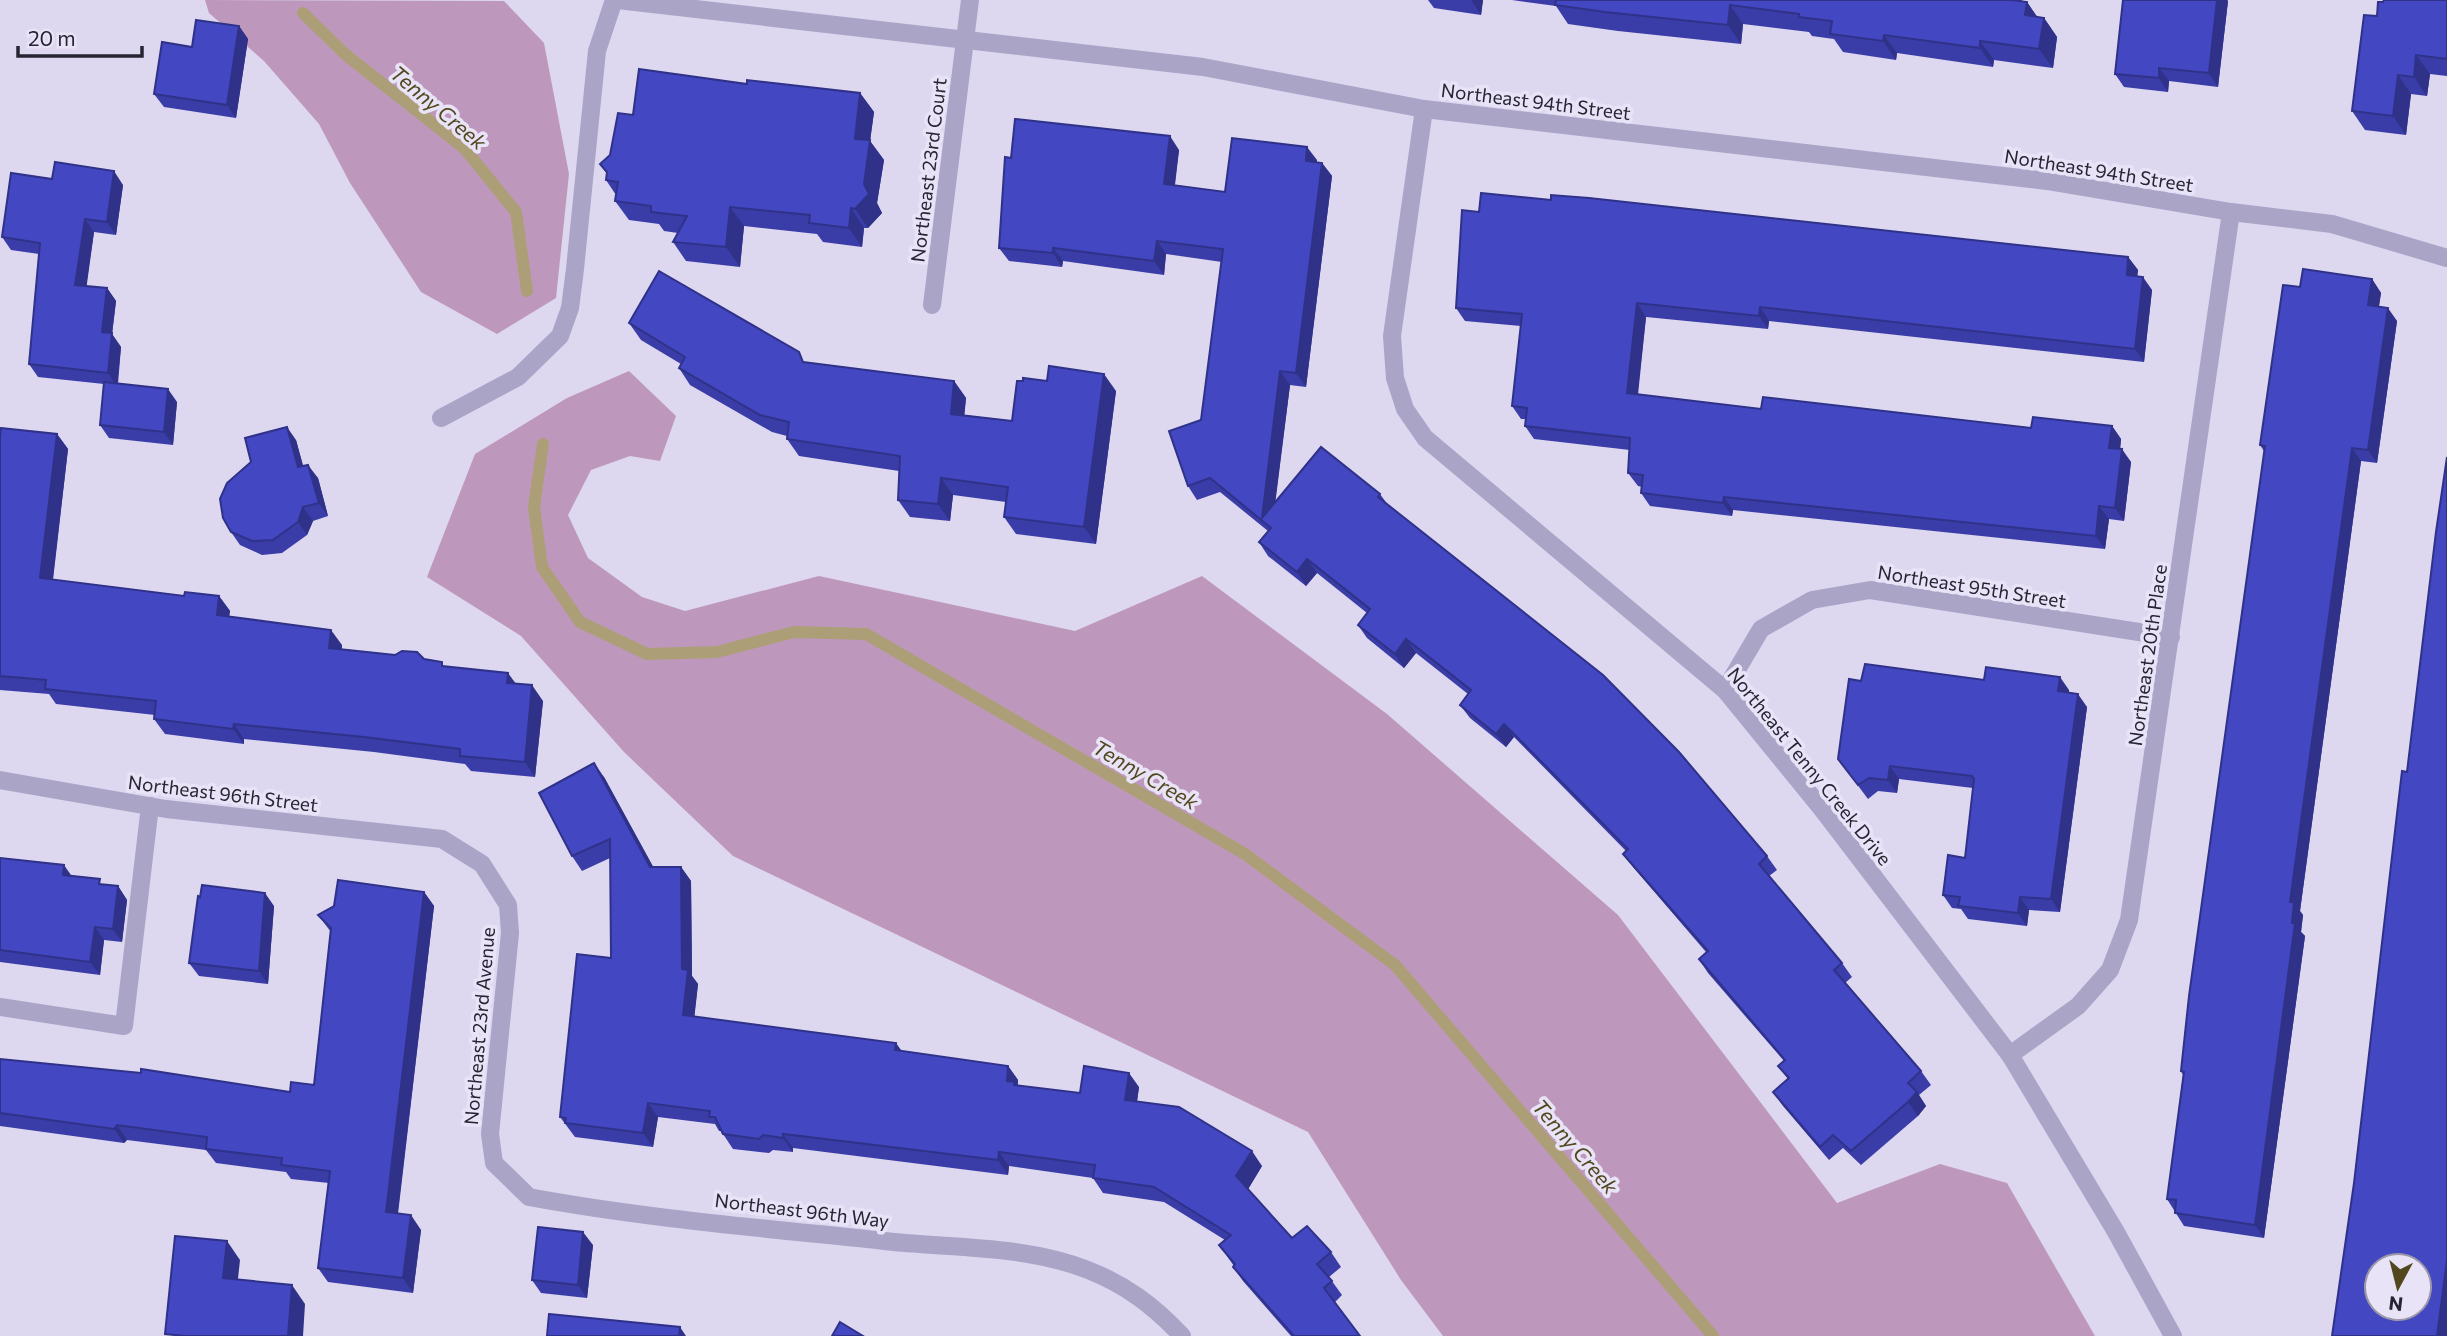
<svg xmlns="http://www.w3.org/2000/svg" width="2447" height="1336" viewBox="0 0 2447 1336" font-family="Commissioner,sans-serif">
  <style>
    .green { fill: #be98bc }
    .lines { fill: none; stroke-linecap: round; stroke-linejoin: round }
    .stream { stroke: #ac9f77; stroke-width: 12 }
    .minor { stroke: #aaa4c7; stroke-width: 18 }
    .wall { fill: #3a3da7 }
    .shaded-wall { fill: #2f3288 }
    .building { fill: #4347c2; stroke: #2f3288; stroke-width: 2; fill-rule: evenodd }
    .labels { text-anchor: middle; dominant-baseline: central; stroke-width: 7; stroke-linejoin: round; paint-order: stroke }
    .street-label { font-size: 19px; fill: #262533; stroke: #e9e3f8 }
    .water-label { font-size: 21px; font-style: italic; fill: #52471d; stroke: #e9e3f8 }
  </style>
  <rect width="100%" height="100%" fill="#ddd7f0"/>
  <g class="green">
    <polygon points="205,0 504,1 544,43 569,174 556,298 497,334 421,292 350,183 319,124 264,61 209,13"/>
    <polygon points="629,371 676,416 660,461 630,456 591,470 568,515 588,558 642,597 685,611 819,576 1075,631 1202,576 1387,714 1618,915 1837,1203 1940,1164 2007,1183 2095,1336 1443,1336 1401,1280 1308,1132 733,856 624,752 521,636 427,577 475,454 567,398"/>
  </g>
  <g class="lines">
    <g class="stream">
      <polyline points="303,13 346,55 464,148 516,212 527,291"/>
      <polyline points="543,444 534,507 542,567 580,622 647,654 717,652 794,632 866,634 1245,854 1395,965 1713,1336"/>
    </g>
    <g class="minor">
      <polyline points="617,0 1203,67 1424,109 2047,181 2231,212 2332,224 2447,258"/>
      <polyline points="1424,109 1392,336 1395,378 1405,409 1425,438 1725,690 1822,809 2010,1055 2116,1232 2173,1336"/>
      <polyline points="932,305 970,0"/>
      <polyline points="441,418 518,377 560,336 570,308 575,269 597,51 614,0"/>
      <polyline points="1725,690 1761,629 1812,600 1870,590 2171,637"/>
      <path d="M 0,780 L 166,809 L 442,839 L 482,864 L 508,905 L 510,933 L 490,1134 L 494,1163 L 529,1197 C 647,1219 774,1229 894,1242 C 957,1248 1028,1246 1088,1270 C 1126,1285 1154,1306 1182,1336"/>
      <polyline points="0,1007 124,1026 150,806"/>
      <polyline points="2010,1055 2078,1006 2110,970 2129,920 2231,212"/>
    </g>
  </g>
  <g class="wall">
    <polygon points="1428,0 1483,0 1481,15 1434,8"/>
    <polygon points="1512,0 2022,0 2022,1 2027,2 2037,17 2044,18 2057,37 2053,68 1994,60 1993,67 1897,53 1896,60 1843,52 1834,39 1812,36 1809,32 1743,24 1741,44 1618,31 1568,24 1556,6"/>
    <polygon points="2123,0 2227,0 2228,1 2218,87 2169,81 2168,92 2124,87 2115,74"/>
    <polygon points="2447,0 2447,76 2430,74 2427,96 2411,94 2406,135 2365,130 2352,111 2377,16 2383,2"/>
    <polygon points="239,26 248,39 236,118 164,107 154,94 192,47"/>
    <polygon points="747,84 860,93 874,112 870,141 884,160 877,203 882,213 868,228 864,228 862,247 823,242 817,234 744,226 740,267 686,261 673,242 678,233 664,231 659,224 629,220 615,201 616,195 606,180 607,174 600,164 610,155 633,115"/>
    <polygon points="1179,150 1175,185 1225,192 1317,160 1317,162 1322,163 1332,176 1306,387 1290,385 1275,502 1380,494 1388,505 1767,856 1777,870 1769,876 1842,963 1852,977 1845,983 1921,1071 1931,1085 1919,1095 1926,1106 1918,1116 1861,1165 1843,1148 1829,1160 1783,1106 1773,1092 1788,1079 1778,1066 1784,1061 1708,973 1699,959 1706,952 1633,867 1623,854 1626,851 1514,737 1506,747 1470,718 1460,705 1468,694 1416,653 1404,668 1367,638 1358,625 1367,613 1317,573 1306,586 1268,556 1259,542 1268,531 1220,492 1197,500 1188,486 1201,420 1222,262 1166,254 1164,275 1063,261 1062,267 1009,261 999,248 1011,158"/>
    <polygon points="52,179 123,185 116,235 94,232 86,286 107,288 116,301 112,334 121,347 118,384 177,402 173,445 109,438 100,425 104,384 38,377 29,364 39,254 11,250 2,237"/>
    <polygon points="2128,257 2138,270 2137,276 2152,290 2144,362 1769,321 1768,329 1646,317 1638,395 1761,409 2031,428 2112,426 2121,439 2120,449 2131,462 2124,521 2109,519 2105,549 1733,510 1732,516 1650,506 1641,493 1642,487 1638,486 1628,473 1630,450 1534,439 1525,426 1526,419 1521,419 1512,406 1521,326 1465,321 1456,308"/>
    <polygon points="2372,279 2381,293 2379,306 2397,321 2377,463 2361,461 2300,911 2303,915 2301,932 2305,936 2264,1238 2184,1226 2167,1199 2183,1075 2181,1071 2264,451 2260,445"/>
    <polygon points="629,323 806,362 954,381 966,398 964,415 1012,421 1116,391 1096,544 1016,534 1004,517 1006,502 953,495 950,521 910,517 898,500 899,471 799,456 787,439 787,436 772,432 690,385 679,368 681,364 641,340"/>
    <polygon points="57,434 68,449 53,580 184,596 219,596 230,611 229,616 342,645 342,649 424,659 445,666 516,684 543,701 535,777 471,771 465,764 374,752 244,739 244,744 165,734 154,719 155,715 56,704 49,694 0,690 0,436"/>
    <polygon points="296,440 303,466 318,478 328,516 313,521 307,535 282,553 262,555 240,545 231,532"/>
    <polygon points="1984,680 2069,690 2069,693 2087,707 2060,912 2029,910 2027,926 1968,919 1961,909 1952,908 1943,895 1965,858 1973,788 1899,779 1897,793 1878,791 1868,799 1838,759 1861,681"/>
    <polygon points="604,777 653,867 681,867 691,881 692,976 698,984 694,1017 902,1051 1008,1066 1018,1080 1018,1086 1080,1093 1139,1087 1137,1102 1262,1166 1248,1189 1292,1238 1331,1252 1341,1267 1329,1277 1342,1295 1335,1302 1360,1336 1291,1336 1243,1281 1233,1267 1234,1266 1219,1245 1225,1240 1164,1202 1103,1193 1093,1178 1009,1166 1008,1175 793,1148 793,1152 773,1150 769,1153 733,1149 721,1131 719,1131 715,1124 658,1117 653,1147 575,1137 560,1117 611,958 610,858 582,871 572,856"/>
    <polygon points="0,858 104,885 118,886 127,900 122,942 104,940 100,975 0,962"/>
    <polygon points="424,892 434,906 398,1214 421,1230 413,1293 328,1282 318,1268 329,1183 291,1179 286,1172 216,1163 206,1150 127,1140 124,1143 0,1126 0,1059 290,1092 314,1085 331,932 318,915"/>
    <polygon points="274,906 268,984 199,976 189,963"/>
    <polygon points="593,1245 587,1298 541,1293 532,1280"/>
  </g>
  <g class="shaded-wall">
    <polygon points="1471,0 1483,0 1481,15"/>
    <polygon points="2217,0 2227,0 2228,1 2218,87 2209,73"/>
    <polygon points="2027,2 2040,21 2025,15"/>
    <polygon points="1730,5 1743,24 1741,44 1728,25"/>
    <polygon points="2044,18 2057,37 2053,68 2039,49"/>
    <polygon points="239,26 248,39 236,118 227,105"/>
    <polygon points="1884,35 1897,53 1896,60 1883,41"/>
    <polygon points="1980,41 1994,60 1993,67 1980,48"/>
    <polygon points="2416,55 2430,74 2427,96 2414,77"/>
    <polygon points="2159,68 2169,81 2168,92 2159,78"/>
    <polygon points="2398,75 2411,94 2406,135 2393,116"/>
    <polygon points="860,93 874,112 870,141 884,160 877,203 882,213 868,228 855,209 864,184 855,139"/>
    <polygon points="1170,136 1179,150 1173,197 1164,184"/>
    <polygon points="1307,147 1317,160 1315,174 1306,161"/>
    <polygon points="1322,163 1332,176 1306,387 1296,373"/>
    <polygon points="114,171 123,185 116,235 107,222"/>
    <polygon points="730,207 744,226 740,267 726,247"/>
    <polygon points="851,208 864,228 862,247 849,228"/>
    <polygon points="85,219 94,232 85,298 75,285"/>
    <polygon points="1157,241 1166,254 1164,275 1154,261"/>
    <polygon points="1053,248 1063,261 1062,267 1053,253"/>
    <polygon points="2128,257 2138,270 2136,288 2127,275"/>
    <polygon points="2143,277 2152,290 2144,362 2135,349"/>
    <polygon points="2372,279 2381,293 2377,318 2368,305"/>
    <polygon points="107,288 116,301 112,334 121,347 117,386 108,373 102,332"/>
    <polygon points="1637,303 1646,317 1636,407 1627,393"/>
    <polygon points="1760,307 1769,321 1768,329 1759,316"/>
    <polygon points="2388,308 2397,321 2377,463 2368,450"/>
    <polygon points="1280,371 1290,385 1272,529 1262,518"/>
    <polygon points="1104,374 1116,391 1096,544 1084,527"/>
    <polygon points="954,381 966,398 963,430 951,414"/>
    <polygon points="168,389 177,402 173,445 164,432"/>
    <polygon points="2112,426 2121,439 2119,461 2109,448"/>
    <polygon points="287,427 296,440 307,480 298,467"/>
    <polygon points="57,434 68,449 51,594 40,578"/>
    <polygon points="2352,448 2361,461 2300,911 2303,915 2301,932 2305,936 2264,1238 2255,1225 2290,902"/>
    <polygon points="2122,449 2131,462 2124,521 2115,508"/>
    <polygon points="308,465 318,478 328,516 319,503"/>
    <polygon points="941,478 953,495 950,521 938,504"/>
    <polygon points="1724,497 1733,510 1732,516 1723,503"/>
    <polygon points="2099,506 2109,519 2105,549 2096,536"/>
    <polygon points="303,507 313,521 307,535 298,522"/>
    <polygon points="1307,559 1317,573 1306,586 1297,572"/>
    <polygon points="219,596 230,611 227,630 217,615"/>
    <polygon points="331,630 342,645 340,663 329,648"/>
    <polygon points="1406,639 1416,653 1404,668 1395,654"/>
    <polygon points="508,673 519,688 507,683"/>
    <polygon points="2060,677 2069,690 2067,704 2058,691"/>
    <polygon points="532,685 543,701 535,777 525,762"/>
    <polygon points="2078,694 2087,707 2060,912 2051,899"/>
    <polygon points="234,724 244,739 244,744 233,729"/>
    <polygon points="1504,724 1514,737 1506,747 1496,734"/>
    <polygon points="594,763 604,777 661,881 650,867"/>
    <polygon points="1890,766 1899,779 1897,793 1888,780"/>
    <polygon points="64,865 73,878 63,875"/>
    <polygon points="681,867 691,881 692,976 698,984 693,1030 683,1015"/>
    <polygon points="118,886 127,900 122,942 113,929"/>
    <polygon points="424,892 434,906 396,1227 386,1212"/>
    <polygon points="265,893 274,906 268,984 259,971"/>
    <polygon points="2020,897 2029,910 2027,926 2018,913"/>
    <polygon points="95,927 104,940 100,975 90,962"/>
    <polygon points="896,1043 906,1057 895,1050"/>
    <polygon points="1008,1066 1018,1080 1017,1090 1007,1081"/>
    <polygon points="1129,1073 1139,1087 1135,1115 1125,1100"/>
    <polygon points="1917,1092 1926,1106 1918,1116 1908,1102"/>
    <polygon points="648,1103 658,1117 653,1147 643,1133"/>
    <polygon points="117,1125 127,1140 124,1143 114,1129"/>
    <polygon points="783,1134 793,1148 793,1152 783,1138"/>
    <polygon points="1252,1151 1262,1166 1247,1191 1236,1176"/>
    <polygon points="999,1152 1009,1166 1008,1175 998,1160"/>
    <polygon points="411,1215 421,1230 413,1293 403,1278"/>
    <polygon points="583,1232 593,1245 587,1298 578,1285"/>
    <polygon points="227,1241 240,1260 236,1297 223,1278"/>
    <polygon points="2447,1260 2447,1336 2437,1336"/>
    <polygon points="292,1285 305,1304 303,1336 288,1336"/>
    <polygon points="680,1327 686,1336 679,1336"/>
  </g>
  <g class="building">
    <polygon points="1556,0 2012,0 2027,2 2025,15 2044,18 2039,49 1980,41 1980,48 1884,35 1883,41 1830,34 1832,21 1799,17 1799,14 1730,5 1728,25 1605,12 1555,5"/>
    <polygon points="2123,0 2217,0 2209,73 2159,68 2159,78 2115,74"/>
    <polygon points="2384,0 2447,0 2447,59 2416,55 2414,77 2398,75 2393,116 2352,111 2364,15 2377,16 2378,2 2383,2"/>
    <polygon points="196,20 239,26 227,105 154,94 162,42 192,47"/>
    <polygon points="639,69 747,84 747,80 860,93 855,139 870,140 864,184 869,194 855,209 851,208 849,228 809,223 810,215 730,207 726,247 673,242 687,216 651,212 651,206 615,201 618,182 606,180 607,172 600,164 610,155 618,113 633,115"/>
    <polygon points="1015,119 1170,136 1164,184 1225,192 1232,138 1307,147 1306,161 1322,163 1296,373 1280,371 1262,518 1321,447 1380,494 1378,497 1603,675 1679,752 1767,856 1759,864 1842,963 1834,970 1921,1071 1908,1083 1917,1092 1908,1102 1851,1151 1833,1135 1820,1147 1773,1092 1789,1078 1778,1066 1785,1060 1699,959 1708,951 1623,854 1628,849 1504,724 1496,734 1460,705 1471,690 1406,639 1395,654 1358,625 1370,609 1307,559 1297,572 1259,542 1271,528 1210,478 1188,486 1169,431 1201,420 1223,249 1157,241 1154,261 1053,248 1053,253 999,248 1005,157 1011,158"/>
    <polygon points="55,162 114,171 107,222 85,219 75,285 107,288 102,332 112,333 108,373 29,364 40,243 2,237 11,173 52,179"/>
    <polygon points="1481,193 1551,200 1551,195 1589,198 2128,257 2127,275 2143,277 2135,349 1760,307 1759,316 1637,303 1627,393 1761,409 1763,397 2031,428 2033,417 2112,426 2109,448 2122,449 2115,508 2099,506 2096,536 1724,497 1723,503 1641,493 1643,475 1628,473 1630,438 1525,426 1527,408 1512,406 1522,314 1456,308 1462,210 1479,212"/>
    <polygon points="2303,269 2372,279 2368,305 2388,308 2368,450 2352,448 2290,902 2294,902 2292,923 2295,923 2255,1225 2175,1213 2176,1200 2167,1199 2184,1072 2181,1071 2189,996 2265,446 2260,445 2283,285 2300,287"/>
    <polygon points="659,271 799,352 803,362 954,381 951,414 1012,421 1017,381 1023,381 1023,378 1047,381 1049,366 1104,374 1084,527 1004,517 1008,487 941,478 938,504 898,500 900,456 787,439 789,422 760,415 679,368 685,357 629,323"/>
    <polygon points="104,382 168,389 164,432 100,425"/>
    <polygon points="287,427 298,467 308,465 319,503 303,507 298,522 273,540 252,541 231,532 223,518 220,499 227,483 251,462 245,438"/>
    <polygon points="1,428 57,434 40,578 184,596 185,592 219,596 217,615 331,630 329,648 395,655 402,651 417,652 424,659 442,662 442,666 508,673 507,683 532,685 525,762 460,756 460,749 364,737 234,724 233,729 154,719 156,701 45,689 46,680 0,676 0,436"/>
    <path d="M 2447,457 L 2447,1260 L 2437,1336 L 2332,1336 L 2354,1183 L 2402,771 L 2407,772 L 2436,532 ZM 2377,1266 L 2419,1266 L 2419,1308 L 2377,1308 Z"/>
    <polygon points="1865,664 1984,680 1986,667 2060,677 2058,691 2078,694 2051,899 2020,897 2018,913 1958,906 1960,897 1943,895 1948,855 1965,858 1974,779 1972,776 1890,766 1888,780 1869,778 1858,785 1838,759 1849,679 1861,681"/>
    <polygon points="594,763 650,867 681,867 682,969 688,970 683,1015 896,1043 895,1050 1008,1066 1007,1081 1015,1082 1014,1085 1080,1093 1084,1066 1129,1073 1125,1100 1179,1107 1252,1151 1236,1176 1292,1238 1307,1226 1331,1252 1317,1264 1332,1281 1324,1288 1360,1336 1294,1336 1233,1267 1235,1264 1219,1245 1231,1235 1154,1187 1093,1178 1095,1165 999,1152 998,1160 783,1134 783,1138 763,1135 759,1139 723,1134 715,1117 709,1117 710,1111 648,1103 643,1133 565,1123 566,1118 560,1117 577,954 611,958 610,839 572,856 539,793"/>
    <polygon points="0,858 64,865 63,875 100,879 99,884 118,886 113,929 95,927 90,962 0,950"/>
    <polygon points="338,880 424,892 386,1212 411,1215 403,1278 318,1268 330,1171 281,1165 282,1158 206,1149 207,1137 117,1125 114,1129 0,1113 0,1059 141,1073 141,1069 290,1092 291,1082 314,1085 331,928 318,915 334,906"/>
    <polygon points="202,885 265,893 259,971 189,963 198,896 200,897"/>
    <polygon points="538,1227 583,1232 578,1285 532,1280"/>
    <polygon points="175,1236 227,1241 223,1278 292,1285 288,1336 184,1336 165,1334"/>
    <polygon points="549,1314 680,1327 679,1336 547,1336"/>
    <polygon points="840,1322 863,1336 832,1336"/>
  </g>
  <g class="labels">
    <g class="street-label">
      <text transform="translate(1536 101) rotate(7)">Northeast 94th Street</text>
      <text transform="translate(928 170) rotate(-83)">Northeast 23rd Court</text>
      <text transform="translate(2099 170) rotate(9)">Northeast 94th Street</text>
      <text transform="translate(1972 586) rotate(9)">Northeast 95th Street</text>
      <text transform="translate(2147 655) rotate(-82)">Northeast 20th Place</text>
      <text transform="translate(1810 766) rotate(51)">Northeast Tenny Creek Drive</text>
      <text transform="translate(223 793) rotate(7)">Northeast 96th Street</text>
      <text transform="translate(479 1026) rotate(-85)">Northeast 23rd Avenue</text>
      <text transform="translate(802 1210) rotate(7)">Northeast 96th Way</text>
    </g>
    <g class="water-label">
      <text transform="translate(439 107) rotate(40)">Tenny Creek</text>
      <text transform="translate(1146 774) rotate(30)">Tenny Creek</text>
      <text transform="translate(1576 1146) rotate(49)">Tenny Creek</text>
    </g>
  </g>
  <g transform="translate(2398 1287) rotate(187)"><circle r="33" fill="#e9e3f8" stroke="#9b97a9" stroke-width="2"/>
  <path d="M0-5L12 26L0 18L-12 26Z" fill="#52471d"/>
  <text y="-10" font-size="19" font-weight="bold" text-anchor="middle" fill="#262533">N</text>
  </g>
  <path d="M18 46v10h124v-10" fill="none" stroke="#262533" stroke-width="3.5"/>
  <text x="28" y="46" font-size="21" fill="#262533" stroke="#e9e3f8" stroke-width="5" paint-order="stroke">20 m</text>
</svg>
